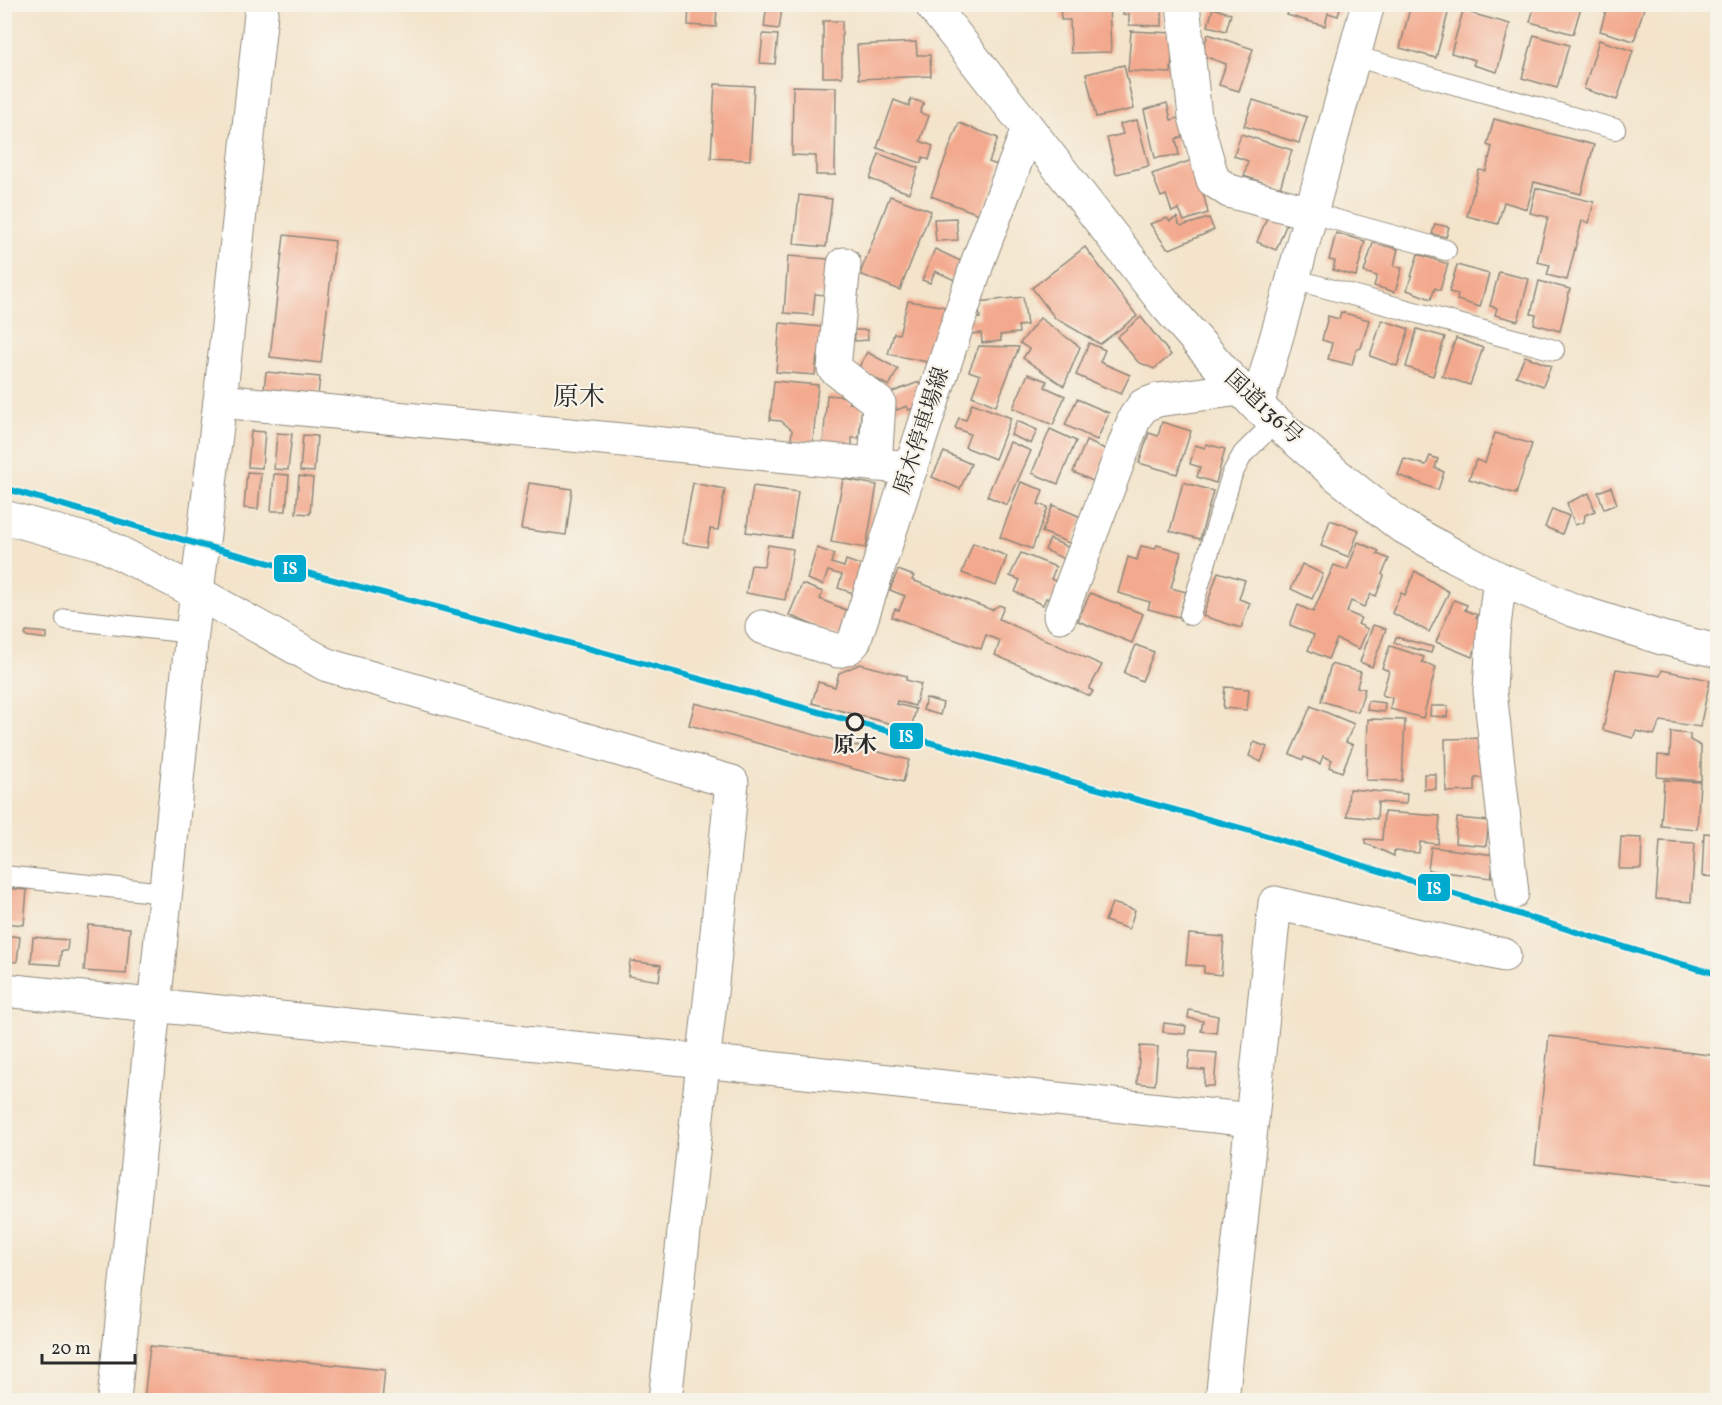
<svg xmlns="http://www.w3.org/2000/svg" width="1722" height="1405" viewBox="0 0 1722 1405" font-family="Vollkorn,'Noto Serif JP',serif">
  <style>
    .building { fill: #f3a98d }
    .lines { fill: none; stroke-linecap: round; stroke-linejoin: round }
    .service-casing { stroke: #8f887b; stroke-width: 22 }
    .minor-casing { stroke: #8f887b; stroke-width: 35 }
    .secondary-casing { stroke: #8f887b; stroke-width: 35 }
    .trunk-casing { stroke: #8f887b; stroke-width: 35 }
    .service { stroke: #fff; stroke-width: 20 }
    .minor { stroke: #fff; stroke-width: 33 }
    .secondary { stroke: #fff; stroke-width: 33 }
    .trunk { stroke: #fff; stroke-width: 33 }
    .rail-1-casing { stroke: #f7f3e8; stroke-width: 10 }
    .rail-1 { stroke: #00a9ce; stroke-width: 6 }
    .stop-dot { fill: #f7f3e8; stroke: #2b2b2b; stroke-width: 3 }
    .labels { text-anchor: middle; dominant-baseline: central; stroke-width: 4.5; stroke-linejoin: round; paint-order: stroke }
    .street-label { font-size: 22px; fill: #2b2b2b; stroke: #f7f3e8 }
    .stop-label { font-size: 22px; font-weight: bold; fill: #2b2b2b; stroke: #f7f3e8 }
    .quarter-label { font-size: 26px; fill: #2b2b2b; stroke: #f7f3e8 }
    .line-badge { stroke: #f7f3e8; stroke-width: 2 }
    .badge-label { font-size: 16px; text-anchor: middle; font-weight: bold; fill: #fff }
  </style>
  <rect width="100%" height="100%" fill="#f7f3e8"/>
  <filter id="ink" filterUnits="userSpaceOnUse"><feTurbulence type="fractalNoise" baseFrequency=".0167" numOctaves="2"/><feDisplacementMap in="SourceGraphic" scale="12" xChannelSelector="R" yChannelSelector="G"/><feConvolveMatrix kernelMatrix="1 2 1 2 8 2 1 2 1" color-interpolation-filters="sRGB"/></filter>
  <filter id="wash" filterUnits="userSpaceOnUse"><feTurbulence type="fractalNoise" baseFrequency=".008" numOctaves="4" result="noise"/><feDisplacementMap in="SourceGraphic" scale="24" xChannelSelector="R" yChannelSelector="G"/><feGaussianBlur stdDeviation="1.35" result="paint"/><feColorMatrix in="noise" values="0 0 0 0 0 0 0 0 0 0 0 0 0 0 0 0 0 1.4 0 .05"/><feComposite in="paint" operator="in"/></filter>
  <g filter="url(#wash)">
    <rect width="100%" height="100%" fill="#f3e4cb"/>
    <g id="blocks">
      <g class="building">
        <polygon points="689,4 717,4 716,27 688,25"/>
        <polygon points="767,4 775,4 774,8 782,9 779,29 764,27"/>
        <polygon points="1060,4 1109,4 1111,52 1071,53 1070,20 1061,20"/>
        <polygon points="1291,4 1341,4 1338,16 1328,13 1325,26 1287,15"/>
        <polygon points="1411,4 1450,6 1436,58 1400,48"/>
        <polygon points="1535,4 1582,4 1573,34 1530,22"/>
        <polygon points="1608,4 1634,4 1644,8 1634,41 1600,31"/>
        <polygon points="1123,5 1162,5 1162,26 1129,25 1129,14 1123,15"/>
        <polygon points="1213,8 1231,14 1226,31 1208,26"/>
        <polygon points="1463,11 1510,24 1497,72 1473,65 1475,60 1451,53"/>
        <rect x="823" y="21" width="19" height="56"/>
        <polygon points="1131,31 1173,33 1171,73 1128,71"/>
        <polygon points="763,34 778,35 775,64 760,63"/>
        <polygon points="1208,34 1253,49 1239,91 1219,85 1226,64 1201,55"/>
        <polygon points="1534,35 1569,45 1557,88 1522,78"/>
        <polygon points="1599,40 1633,51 1617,100 1584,89"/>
        <polygon points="916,42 917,55 930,55 931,76 859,79 857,45"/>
        <polygon points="1124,65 1134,109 1096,117 1086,74"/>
        <polygon points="715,84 754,86 750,160 711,158"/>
        <polygon points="793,86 836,87 835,175 816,175 816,156 792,155"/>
        <polygon points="911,99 924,103 920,113 929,116 920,141 933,146 929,160 923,157 921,163 877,148 894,100 909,106"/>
        <polygon points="1253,100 1307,117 1299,143 1244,126"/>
        <polygon points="1167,103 1171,120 1179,118 1185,136 1176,139 1179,155 1155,158 1144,110"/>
        <polygon points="1494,119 1594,145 1581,194 1534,182 1527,209 1504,202 1498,224 1467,216 1479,170 1486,171 1492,147 1487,145"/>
        <polygon points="1137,120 1149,166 1116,174 1107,138 1123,134 1120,124"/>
        <polygon points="959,123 998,138 989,162 1000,166 981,215 931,196"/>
        <polygon points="1241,134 1292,150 1280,188 1244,176 1248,161 1234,156"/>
        <polygon points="879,154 918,168 909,193 870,179"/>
        <polygon points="1195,159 1208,213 1184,221 1179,209 1172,212 1166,195 1161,197 1152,174"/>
        <polygon points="1536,188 1594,202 1589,223 1582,221 1567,280 1547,275 1550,265 1537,262 1548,217 1530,213"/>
        <polygon points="799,195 832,199 826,247 794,244"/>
        <polygon points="890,196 931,211 900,290 860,274"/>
        <polygon points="1268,215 1287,223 1276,250 1257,242"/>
        <polygon points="1177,217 1179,224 1182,226 1209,218 1214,230 1170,249 1166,247 1150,224 1167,218 1170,221"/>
        <polygon points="956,218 958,240 936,241 934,219"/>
        <polygon points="1435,224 1449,227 1446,237 1432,234"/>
        <polygon points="1336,233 1365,241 1356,276 1333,270 1335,261 1329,260"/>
        <polygon points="284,235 335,241 321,363 270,357"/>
        <polygon points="1373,243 1398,249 1394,266 1402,268 1395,292 1374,286 1377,276 1364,272"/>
        <polygon points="1085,247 1137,316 1100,344 1055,318 1032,288"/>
        <polygon points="935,249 967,264 959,282 935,271 930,283 922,280"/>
        <polygon points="1418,254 1448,264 1440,290 1435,288 1431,299 1407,290"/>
        <polygon points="788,256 828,259 825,295 815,294 813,315 784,313"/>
        <polygon points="1457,265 1489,274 1480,307 1457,300 1458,294 1449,292"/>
        <polygon points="1499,272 1529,279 1518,321 1495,315 1497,308 1490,306"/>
        <polygon points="1539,281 1570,289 1560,331 1534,324 1536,315 1531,314"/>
        <polygon points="1023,297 1027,325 1018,326 1019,333 1000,335 1001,341 982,343 981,333 971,334 969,319 980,318 978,302"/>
        <polygon points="908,301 947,307 932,363 888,354 894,333 899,334"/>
        <polygon points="1341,312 1369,320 1361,348 1356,350 1352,365 1328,359 1332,343 1322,340 1328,316 1339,319"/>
        <polygon points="1141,317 1171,355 1154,369 1138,362 1117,337"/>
        <polygon points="1040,318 1080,347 1064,386 1023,358 1029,349 1020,343"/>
        <polygon points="1382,320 1409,329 1397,366 1370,356"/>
        <polygon points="780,323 823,327 821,356 817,355 815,375 776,372"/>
        <polygon points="1417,329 1445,337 1433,376 1406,367"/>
        <polygon points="854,330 867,330 868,340 855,341"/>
        <polygon points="1456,338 1483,348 1470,385 1442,376"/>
        <polygon points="1089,343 1105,350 1100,362 1130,375 1121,394 1076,375"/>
        <polygon points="979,346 1019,347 996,406 972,396 980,375 969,371"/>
        <polygon points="867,352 898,369 889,386 858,369"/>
        <polygon points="1525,356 1551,366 1543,386 1516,376"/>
        <polygon points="266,372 320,377 318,395 264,390"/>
        <polygon points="1028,374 1047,381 1045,387 1065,396 1053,425 1013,408"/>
        <polygon points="774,381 818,385 813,442 791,440 792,430 781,421 770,420"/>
        <polygon points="919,382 926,398 919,406 909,410 907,406 897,410 890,393"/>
        <polygon points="827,395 850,397 849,403 862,404 859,438 852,438 852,448 823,445"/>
        <polygon points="1077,399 1109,413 1097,440 1065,425"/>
        <polygon points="972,403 1011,418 995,459 965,447 970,434 955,428 959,418 966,420"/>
        <polygon points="1017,421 1037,430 1031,444 1011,435"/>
        <polygon points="1162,422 1191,431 1177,474 1139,463 1149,433 1158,436"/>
        <polygon points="1050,429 1076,441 1058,484 1032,473"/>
        <polygon points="251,431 265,432 262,468 248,467"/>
        <polygon points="277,433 292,434 288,470 274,469"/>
        <polygon points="1495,433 1532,444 1516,494 1469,479 1476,460 1485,463"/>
        <polygon points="303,435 317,436 314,472 300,471"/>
        <polygon points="1086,441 1108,450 1095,482 1073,472"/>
        <polygon points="1010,442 1031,451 1007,505 987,496"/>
        <polygon points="1206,444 1225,449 1216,483 1197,477 1200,467 1190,464 1195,445 1205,448"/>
        <polygon points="944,452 971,464 960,489 932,477"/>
        <polygon points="1430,456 1438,459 1435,468 1444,472 1438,490 1398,475 1404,459 1426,465"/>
        <polygon points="247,472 261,473 258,509 244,508"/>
        <polygon points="274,474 289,475 286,511 271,511"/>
        <polygon points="299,476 313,478 310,514 296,513"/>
        <polygon points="843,479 877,485 866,548 831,542"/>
        <polygon points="1021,482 1043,490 1038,504 1048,507 1032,549 1000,537"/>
        <polygon points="1183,482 1213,491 1200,539 1170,531"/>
        <polygon points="529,483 572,489 566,535 521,529"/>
        <polygon points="693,483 725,489 718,530 710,529 707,547 682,543"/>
        <polygon points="753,486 798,492 791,538 746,532"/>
        <polygon points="1611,487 1617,504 1604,509 1598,492"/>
        <polygon points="1589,493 1595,511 1585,515 1584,522 1575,525 1567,503"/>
        <polygon points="1053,505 1083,518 1072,544 1042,532"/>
        <polygon points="1552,509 1569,516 1562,534 1545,527"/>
        <polygon points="1330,520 1359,530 1349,557 1321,546"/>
        <polygon points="1050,539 1070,548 1066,560 1045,550"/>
        <polygon points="1358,542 1379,551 1377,554 1389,559 1382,574 1384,576 1376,596 1371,594 1364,607 1351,601 1347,612 1361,618 1358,624 1368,629 1359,649 1337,639 1328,659 1308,650 1314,635 1290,625 1298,605 1313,612 1334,565 1347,570"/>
        <polygon points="973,543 1007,556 996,586 962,573"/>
        <polygon points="768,545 793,549 785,600 746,593 751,565 764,566"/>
        <polygon points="1157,545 1181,552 1171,588 1186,592 1179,617 1148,609 1150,602 1118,593 1128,557 1137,560 1141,546 1155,549"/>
        <polygon points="817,548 834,554 831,563 844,567 846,560 863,566 853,593 838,588 842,575 828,571 823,585 807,579"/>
        <polygon points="1021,553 1056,567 1051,579 1060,583 1053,600 1046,598 1043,605 1015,592 1020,580 1010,576"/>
        <polygon points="1302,564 1323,574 1312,599 1291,589"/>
        <polygon points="898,570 914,576 912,580 992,610 999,605 1004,607 999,619 1102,665 1089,689 1093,691 1090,696 995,655 1000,641 986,635 981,649 892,617 895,609 899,610 905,596 890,590"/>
        <polygon points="1415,571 1449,592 1429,632 1392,613 1401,593 1405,595"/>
        <polygon points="1218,572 1245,580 1239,599 1250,603 1241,628 1203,616"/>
        <polygon points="802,584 823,592 820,599 851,612 841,637 789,615"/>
        <polygon points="1090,593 1143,614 1132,643 1078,621"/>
        <polygon points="1454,600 1467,605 1465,610 1478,615 1476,618 1486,623 1472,657 1436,642"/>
        <polygon points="1373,625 1386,629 1372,667 1360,662"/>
        <polygon points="26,631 47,633 47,639 25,636"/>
        <polygon points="1396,637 1433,647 1431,653 1394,643"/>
        <polygon points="1136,645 1154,652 1142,681 1124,673"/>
        <polygon points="1390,646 1424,657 1422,662 1436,667 1423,718 1390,709 1392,698 1382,695 1389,671 1382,668"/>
        <polygon points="860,664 907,676 906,680 921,684 915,706 897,701 896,704 916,709 911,729 812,703 818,682 835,687 839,673"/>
        <polygon points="1331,664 1361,672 1357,687 1365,689 1358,712 1321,701"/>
        <polygon points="1616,669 1660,676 1662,670 1710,680 1700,727 1661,721 1654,735 1636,731 1633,738 1603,730"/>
        <polygon points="1225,687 1249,689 1247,710 1223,708"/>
        <polygon points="926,698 943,703 940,715 923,710"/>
        <polygon points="1368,701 1385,703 1384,712 1367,710"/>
        <polygon points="695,703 909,760 903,782 689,725"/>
        <polygon points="1311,706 1354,724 1346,742 1353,745 1342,772 1329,767 1332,760 1323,756 1320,764 1304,757 1303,760 1290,754"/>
        <polygon points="1431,706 1448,706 1447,717 1430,716"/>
        <polygon points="1368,719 1405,720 1402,781 1366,780"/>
        <polygon points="1671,732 1690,734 1690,740 1701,746 1701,781 1657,777 1658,755 1670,756"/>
        <polygon points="1485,738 1486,778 1475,778 1475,791 1446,792 1445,739"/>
        <polygon points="1254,742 1267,747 1261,762 1249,756"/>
        <rect x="1424" y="774" width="12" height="15"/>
        <polygon points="1664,780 1700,782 1697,829 1661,826"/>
        <polygon points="1349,789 1407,794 1406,804 1378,802 1377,819 1347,816"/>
        <polygon points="1384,812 1440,816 1438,844 1420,842 1419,853 1394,851 1394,856 1365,843 1365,839 1382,840"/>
        <polygon points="1457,818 1489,821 1486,846 1455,843"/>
        <polygon points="1704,833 1718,834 1718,877 1702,876"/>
        <polygon points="1621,837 1642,838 1641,869 1619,869"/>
        <polygon points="1660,841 1695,843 1691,902 1656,899"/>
        <polygon points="1431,847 1495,855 1491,878 1428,870"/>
        <polygon points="4,888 27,890 24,925 4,923"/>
        <polygon points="1112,903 1135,910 1129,929 1105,921"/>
        <polygon points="88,925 130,928 126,974 84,971"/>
        <polygon points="1189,934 1224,937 1221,975 1204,973 1204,966 1186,965"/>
        <polygon points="4,935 20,937 17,962 4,961"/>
        <polygon points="33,937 68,940 67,951 61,951 60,965 31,963"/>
        <polygon points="630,961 661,965 659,981 628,976"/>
        <polygon points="1189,1010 1218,1016 1216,1033 1201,1031 1203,1021 1188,1018"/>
        <polygon points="1164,1023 1186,1026 1185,1034 1163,1032"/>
        <polygon points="1549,1036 1718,1056 1718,1185 1535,1164"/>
        <polygon points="1140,1046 1158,1047 1155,1085 1137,1083"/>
        <polygon points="1190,1051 1217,1053 1214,1086 1204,1086 1205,1070 1188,1069"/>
        <polygon points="150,1346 385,1370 382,1400 144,1400"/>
      </g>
    </g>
  </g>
  <g filter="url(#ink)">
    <use href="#blocks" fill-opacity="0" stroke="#8f887b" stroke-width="1.5"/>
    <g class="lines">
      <g class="service-casing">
        <g id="service">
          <polyline points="1353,56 1615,129"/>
          <polyline points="1311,213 1446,250"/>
          <polyline points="1293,279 1554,350"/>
          <polyline points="1190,615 1232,474 1243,454 1275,422"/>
          <polyline points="66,619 192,633"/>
          <polyline points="4,876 165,893"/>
        </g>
      </g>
      <g class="minor-casing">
        <g id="minor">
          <polyline points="1183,4 1195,117 1213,180 1229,191 1311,213"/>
          <polyline points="844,264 834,368 879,403 875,465"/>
          <polyline points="220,401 911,468"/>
          <polyline points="1257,406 1293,279 1368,4"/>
          <polyline points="4,517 102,544 196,592 327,665 732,782 711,993 665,1400"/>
          <polyline points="1500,579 1493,634 1490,691 1512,893"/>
          <polyline points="1060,616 1135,417 1144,405 1158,400 1240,389"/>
          <polyline points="4,990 703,1061 1252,1120"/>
          <polyline points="114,1400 192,633 220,401 262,4"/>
          <polyline points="1222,1400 1275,903 1504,955"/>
        </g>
      </g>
      <g class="secondary-casing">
        <polyline id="secondary" points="762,627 838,651 848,648 854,642 979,258 1028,129"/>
      </g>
      <g class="trunk-casing">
        <polyline id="trunk" points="931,4 1166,305 1225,373 1257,406 1338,476 1400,525 1455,556 1500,579 1573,610 1662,638 1718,651"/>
      </g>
      <use href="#service" class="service"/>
      <use href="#minor" class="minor"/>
      <use href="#secondary" class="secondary"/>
      <use href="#trunk" class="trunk"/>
      <g class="rail-1-casing">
        <polyline id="rail-1" points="4,488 201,545 478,618 1251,831 1670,961 1718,974"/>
      </g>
      <use href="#rail-1" class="rail-1"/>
    </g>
  </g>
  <circle class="stop-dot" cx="855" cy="722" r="8"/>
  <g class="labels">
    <g class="street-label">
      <text transform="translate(1263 408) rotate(43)">国道136号</text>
      <text transform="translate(923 431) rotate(-72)">原木停車場線</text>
    </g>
    <g class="stop-label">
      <text x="855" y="746">原木</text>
    </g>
    <g class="quarter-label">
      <text x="579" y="398">原木</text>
    </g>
  </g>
  <g class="line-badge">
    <rect x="273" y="554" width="34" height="29" rx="6" fill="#00a9ce"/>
    <rect x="889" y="722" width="35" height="28" rx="6" fill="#00a9ce"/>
    <rect x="1417" y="873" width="34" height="29" rx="6" fill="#00a9ce"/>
  </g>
  <g class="badge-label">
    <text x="290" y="574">IS</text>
    <text x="906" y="742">IS</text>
    <text x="1434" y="894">IS</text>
  </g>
  <rect width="1722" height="1405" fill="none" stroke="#f7f3e8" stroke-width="24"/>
  <path d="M42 1354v9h93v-9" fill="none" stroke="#2b2b2b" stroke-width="3"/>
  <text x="51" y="1354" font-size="18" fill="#2b2b2b" stroke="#f7f3e8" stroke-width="4.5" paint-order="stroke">20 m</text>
</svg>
